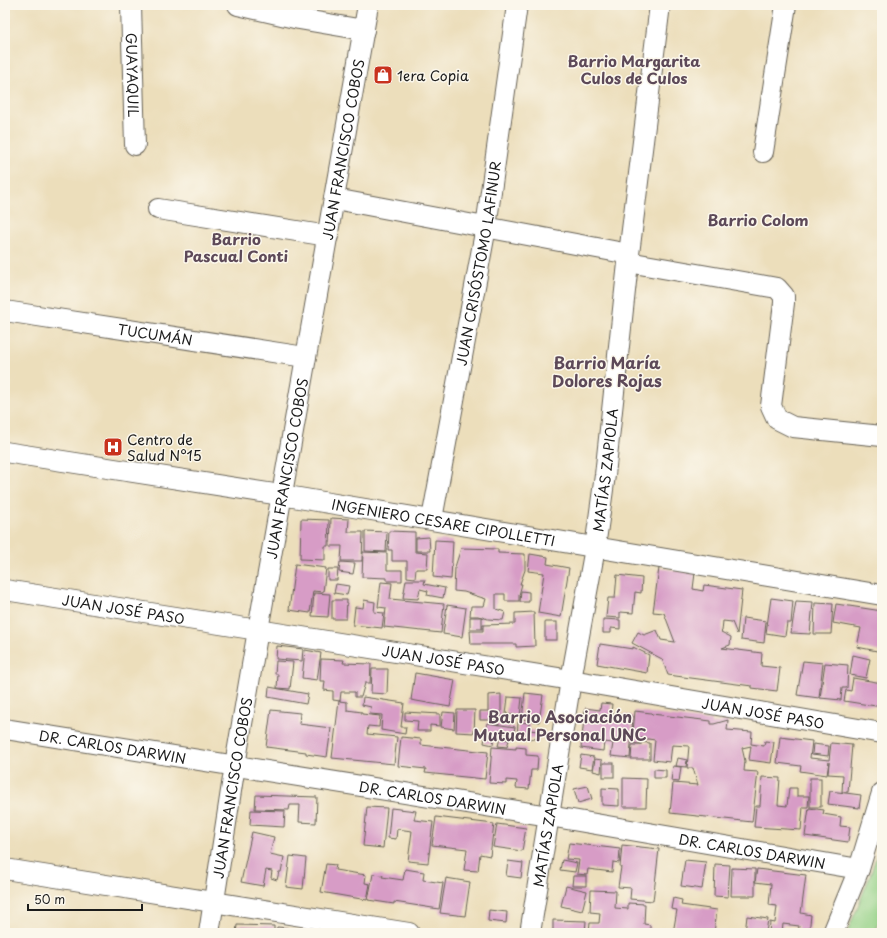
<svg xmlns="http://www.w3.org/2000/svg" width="887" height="938" viewBox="0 0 887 938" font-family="'Playpen Sans',sans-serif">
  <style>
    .green { fill: #94d186; stroke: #587651 }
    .building { fill: #d79cc6 }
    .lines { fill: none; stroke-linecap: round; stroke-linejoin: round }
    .minor-casing { stroke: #656054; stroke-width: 22 }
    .minor { stroke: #fff; stroke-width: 20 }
    .labels { text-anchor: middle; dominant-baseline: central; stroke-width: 3; stroke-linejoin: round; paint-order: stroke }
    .street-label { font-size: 14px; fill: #1c1c1c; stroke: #fbf7ec }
    .poi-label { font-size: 14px; fill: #1c1c1c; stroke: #fbf7ec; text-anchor: start }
    .neighbourhood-label { font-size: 15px; font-weight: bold; fill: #5d4958; stroke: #fbf7ec }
    .quarter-label { font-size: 16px; font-weight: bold; fill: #5d4958; stroke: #fbf7ec }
  </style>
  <rect width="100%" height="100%" fill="#fbf7ec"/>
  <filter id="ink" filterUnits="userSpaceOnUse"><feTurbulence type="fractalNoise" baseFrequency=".025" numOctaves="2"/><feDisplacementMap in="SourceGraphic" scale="8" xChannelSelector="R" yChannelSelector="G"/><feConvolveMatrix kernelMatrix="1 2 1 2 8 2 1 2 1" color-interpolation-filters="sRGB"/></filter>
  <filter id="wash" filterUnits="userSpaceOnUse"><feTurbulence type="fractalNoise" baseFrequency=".012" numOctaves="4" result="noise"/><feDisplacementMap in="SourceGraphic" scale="16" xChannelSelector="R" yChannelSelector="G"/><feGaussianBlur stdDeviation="0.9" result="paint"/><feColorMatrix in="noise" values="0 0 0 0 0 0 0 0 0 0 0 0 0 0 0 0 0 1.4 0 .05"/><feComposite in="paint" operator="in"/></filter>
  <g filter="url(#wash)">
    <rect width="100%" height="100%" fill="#ecdebb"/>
    <polygon class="green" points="882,838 882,915 875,933 847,933 870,876"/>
    <g id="blocks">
      <g class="building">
        <polygon points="331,518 349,519 348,532 363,532 362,561 341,561 342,546 330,546"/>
        <polygon points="301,519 329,520 328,546 325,546 325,560 300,559"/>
        <polygon points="365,531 387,532 386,552 365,551"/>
        <polygon points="389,531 415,532 415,552 428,553 427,569 416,569 415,578 407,577 407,561 392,561 392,550 388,550"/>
        <polygon points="429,537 430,551 416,551 416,538"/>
        <polygon points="435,540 453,541 451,579 433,577"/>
        <polygon points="461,548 498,549 498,553 525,554 525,570 520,584 522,584 519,595 519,601 505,601 505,594 496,594 496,609 505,612 503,620 488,619 478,616 470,616 471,606 484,606 486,599 464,592 454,591 455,567"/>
        <polygon points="363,552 387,553 387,570 402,570 402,581 387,581 387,578 362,577"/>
        <polygon points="530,554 548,557 547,564 569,568 561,617 538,613 544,573 528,571"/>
        <polygon points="340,562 355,563 353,574 339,572"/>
        <polygon points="295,564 326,568 323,592 313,591 310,613 289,610"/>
        <polygon points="659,568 695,573 693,589 703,591 704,585 742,590 737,634 732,622 723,621 722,631 721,632 731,637 730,645 722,648 762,653 761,666 780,668 777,691 752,688 752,686 668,675 662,659 632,643 638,632 644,635 657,630 661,640 675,642 664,613 653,612"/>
        <polygon points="328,569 338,569 337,580 328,580"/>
        <polygon points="617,575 642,578 641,593 635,592 633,613 620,612 620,618 606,617 608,598 615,598"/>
        <polygon points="406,580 425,580 424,584 445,588 443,598 427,595 428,591 420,589 418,599 403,598"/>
        <polygon points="381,582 392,583 390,599 444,604 441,633 384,627 386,608 378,607"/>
        <polygon points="336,584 349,586 347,595 334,593"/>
        <polygon points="521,591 529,592 529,602 520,602"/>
        <polygon points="314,593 330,594 328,617 312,616"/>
        <polygon points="771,598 793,601 791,623 787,623 785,636 766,633"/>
        <polygon points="332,600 347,600 346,619 332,619"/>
        <polygon points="364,600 375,602 374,612 384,613 382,628 353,625 355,607 363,608"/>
        <polygon points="796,601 813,602 810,634 791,633"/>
        <polygon points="815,603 833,604 831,634 814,634"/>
        <polygon points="836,604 882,611 882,652 857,647 861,628 833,623"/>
        <polygon points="447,605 466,608 462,637 443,634"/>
        <polygon points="534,612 535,646 516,647 516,644 471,644 470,631 483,631 483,625 515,624 515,613"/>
        <rect x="470" y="617" width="12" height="12"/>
        <polygon points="743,618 766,621 764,643 741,640"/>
        <polygon points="603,619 620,620 620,629 611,628 611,633 603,633"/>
        <rect x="545" y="622" width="12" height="18"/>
        <polygon points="600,644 633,649 633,647 649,655 647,673 597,664"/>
        <polygon points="277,646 303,649 302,661 276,659"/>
        <polygon points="305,650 321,653 317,680 302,678"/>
        <polygon points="853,655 870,659 866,678 850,675"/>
        <polygon points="321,659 344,660 343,663 371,664 370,683 365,683 361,697 355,697 355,692 341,692 340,701 333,700 333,691 324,690 325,681 320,681"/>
        <polygon points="276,661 293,662 290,689 277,688 278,674 275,674"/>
        <polygon points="803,661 823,663 819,698 797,695"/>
        <polygon points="825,663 848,665 847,688 842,688 841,700 820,698"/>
        <polygon points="372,669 388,669 387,694 371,693"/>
        <polygon points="415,673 455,680 450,707 411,700"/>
        <polygon points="853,678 882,683 882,707 844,701 846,690 851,691"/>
        <polygon points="269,687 308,694 306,704 268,697"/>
        <polygon points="525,693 543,695 539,722 522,719"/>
        <polygon points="501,694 501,720 480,720 480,711 488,711 488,695"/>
        <polygon points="363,697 404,703 401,727 406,727 405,734 381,730 382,715 370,714 371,707 362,705"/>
        <polygon points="508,697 522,698 520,716 506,714"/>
        <polygon points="339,701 347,702 347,710 362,712 362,714 380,716 379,727 368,726 367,734 397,737 394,764 332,758"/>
        <polygon points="601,703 612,704 611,714 633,716 630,758 611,756 613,743 604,742 603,751 581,748 585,708 600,710"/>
        <polygon points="271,710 300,713 299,724 331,728 327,757 306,754 306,752 266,747"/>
        <polygon points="457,710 475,710 474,733 456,732"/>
        <polygon points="635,711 651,713 652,714 711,721 711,724 714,724 728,720 727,730 752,732 751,744 764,746 765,741 774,742 771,763 749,760 751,746 742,748 745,761 744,771 758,772 752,822 670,813 673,783 698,785 693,768 687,768 689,746 672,745 670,762 653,760 655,740 641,738 640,744 632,743"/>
        <polygon points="405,712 440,714 440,726 430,725 430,731 417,731 418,721 405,720"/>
        <polygon points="443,712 455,713 454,729 441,727"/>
        <polygon points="518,722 529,723 529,730 538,731 537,739 517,738"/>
        <polygon points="487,723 515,727 513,739 494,736 493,745 484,743"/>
        <polygon points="401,737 421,739 421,745 488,752 485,779 425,773 426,769 398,766"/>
        <polygon points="780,737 812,741 810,758 829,760 831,743 852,745 848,792 842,792 843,775 828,774 829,762 827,775 800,771 801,766 777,763"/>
        <polygon points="500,738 509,740 507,747 498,746"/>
        <polygon points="641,742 650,743 650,759 631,759 632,745 641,745"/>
        <polygon points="813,744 829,746 828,756 812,754"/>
        <polygon points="492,747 516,749 516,747 526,748 526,755 538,756 537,770 531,770 529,789 516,788 517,781 506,780 506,784 489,783"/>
        <polygon points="581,755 594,757 592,769 579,767"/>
        <polygon points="678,758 687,760 686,767 676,766"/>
        <polygon points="595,759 602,760 601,773 593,771"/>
        <rect x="603" y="763" width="11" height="14"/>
        <polygon points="673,766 681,767 679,782 671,781"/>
        <polygon points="654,769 666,770 666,778 654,778"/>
        <polygon points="762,777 780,778 778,805 787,806 789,788 797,788 797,796 809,796 808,807 803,807 801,830 754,827 756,806 760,806"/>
        <polygon points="623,778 647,779 646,807 623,807"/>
        <rect x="810" y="778" width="11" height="29"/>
        <polygon points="588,786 592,799 578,803 574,789"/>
        <polygon points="602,788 619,789 619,806 602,805"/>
        <polygon points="830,791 861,795 859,808 828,804"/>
        <polygon points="256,795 317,797 316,823 299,822 300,805 290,805 289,810 255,809"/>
        <polygon points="367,807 387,808 383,848 363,846"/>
        <polygon points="391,808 416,811 414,820 433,822 428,863 408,861 412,831 397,829 396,839 388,838"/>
        <polygon points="809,808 824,810 823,814 841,817 840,826 850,827 848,842 805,836"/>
        <polygon points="251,810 285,811 284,827 250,825"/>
        <polygon points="436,817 494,824 490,856 480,854 478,871 464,870 467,849 432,845"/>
        <polygon points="497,824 526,828 522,851 493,847"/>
        <polygon points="252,832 274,837 270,854 284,857 281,872 279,872 277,880 271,878 272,871 266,870 263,886 241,882"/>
        <polygon points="569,843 620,849 619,863 613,862 612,872 588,869 587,875 577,874 579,860 566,859"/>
        <polygon points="622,845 659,849 653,901 630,899 631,888 618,887 621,867 620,867"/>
        <polygon points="290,856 306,858 303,889 286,887"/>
        <polygon points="562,860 577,863 575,872 560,870"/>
        <polygon points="685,860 706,862 702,889 681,886"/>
        <polygon points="508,861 523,863 521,878 506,876"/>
        <polygon points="326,864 336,865 335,870 366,875 365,883 370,884 367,900 321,892"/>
        <polygon points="715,864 730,865 728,897 714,896"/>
        <polygon points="732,868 755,869 755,896 731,896"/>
        <polygon points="405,869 424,872 423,880 443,883 439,909 394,902 394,904 368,900 373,874 383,875 382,877 403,880"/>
        <polygon points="757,869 806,875 801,913 811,915 809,933 798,933 799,926 783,924 782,933 769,933 770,922 775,923 777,906 769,905 771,884 755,882"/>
        <polygon points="573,876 586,876 586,886 572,886"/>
        <polygon points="446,878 470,882 465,916 440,913"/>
        <polygon points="566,886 587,891 582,911 561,906"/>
        <polygon points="591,890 616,891 615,908 628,909 628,903 645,904 644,924 650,925 650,933 589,933 590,923 599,923 600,913 590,912"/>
        <polygon points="673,898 682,900 681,905 717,910 714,933 673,933 677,910 671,909"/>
        <polygon points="489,910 507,912 506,923 488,921"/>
        <polygon points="747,916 768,919 766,933 745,933"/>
        <polygon points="553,920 586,921 585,933 553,933"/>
        <polygon points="237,925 274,926 274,933 236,933"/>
        <polygon points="277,927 288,928 288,933 276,933"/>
      </g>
    </g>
  </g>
  <g filter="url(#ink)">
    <use href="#blocks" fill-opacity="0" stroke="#656054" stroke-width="1"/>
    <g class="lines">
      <g class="minor-casing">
        <g id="minor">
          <path id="s1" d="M 131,5 L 135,145"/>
          <polyline points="238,5 299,19 364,30"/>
          <polyline points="763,152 786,5"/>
          <polyline points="335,199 629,254"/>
          <polyline points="158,209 328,236"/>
          <polyline points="628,262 777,288 784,296 784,303 771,406 777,419 793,427 882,436"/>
          <path id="s2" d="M 5,311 L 305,357"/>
          <path id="s3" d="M 5,452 L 281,495 L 882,595"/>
          <path id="s4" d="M 432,519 L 486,227 L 517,5"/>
          <path id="s5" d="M 5,590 L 258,630 L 571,680 L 882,733"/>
          <path id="s6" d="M 5,729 L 549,816 L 859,869"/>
          <polyline points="5,869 409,933"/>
          <path id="s7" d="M 209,933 L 235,765 L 258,630 L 368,5"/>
          <path id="s8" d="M 530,933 L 571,680 L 595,548 L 605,475 L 629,254 L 660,5"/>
          <polyline points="833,933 859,869 882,793"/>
        </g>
      </g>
      <use href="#minor" class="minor"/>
    </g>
  </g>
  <defs>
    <g id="shop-square" transform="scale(1)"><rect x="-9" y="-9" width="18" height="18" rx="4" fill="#c8321e" stroke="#fbf7ec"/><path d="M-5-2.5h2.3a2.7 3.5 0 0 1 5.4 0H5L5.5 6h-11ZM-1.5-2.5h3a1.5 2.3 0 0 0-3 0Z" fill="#fff"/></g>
    <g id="hospital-square" transform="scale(1)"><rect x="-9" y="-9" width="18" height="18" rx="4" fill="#c8321e" stroke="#fbf7ec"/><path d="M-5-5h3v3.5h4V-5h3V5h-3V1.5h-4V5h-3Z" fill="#fff"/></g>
  </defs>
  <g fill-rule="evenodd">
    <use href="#shop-square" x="383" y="75"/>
    <use href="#hospital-square" x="113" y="447"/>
  </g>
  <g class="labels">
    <g class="street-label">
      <text stroke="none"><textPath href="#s1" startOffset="70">GUAYAQUIL</textPath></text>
      <text stroke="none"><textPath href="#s7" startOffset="795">JUAN FRANCISCO COBOS</textPath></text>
      <text stroke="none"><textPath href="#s4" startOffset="260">JUAN CRISÓSTOMO LAFINUR</textPath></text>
      <text stroke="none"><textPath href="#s2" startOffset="152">TUCUMÁN</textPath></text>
      <text stroke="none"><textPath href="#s7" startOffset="471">JUAN FRANCISCO COBOS</textPath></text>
      <text stroke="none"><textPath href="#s8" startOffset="469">MATÍAS ZAPIOLA</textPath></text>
      <text stroke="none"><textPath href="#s3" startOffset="444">INGENIERO CESARE CIPOLLETTI</textPath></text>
      <text stroke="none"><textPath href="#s5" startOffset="120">JUAN JOSÉ PASO</textPath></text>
      <text stroke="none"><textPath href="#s5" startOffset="444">JUAN JOSÉ PASO</textPath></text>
      <text stroke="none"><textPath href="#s5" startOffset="768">JUAN JOSÉ PASO</textPath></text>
      <text stroke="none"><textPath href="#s6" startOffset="109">DR. CARLOS DARWIN</textPath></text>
      <text stroke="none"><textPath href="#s7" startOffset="147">JUAN FRANCISCO COBOS</textPath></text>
      <text stroke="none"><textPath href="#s6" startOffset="433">DR. CARLOS DARWIN</textPath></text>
      <text stroke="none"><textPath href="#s8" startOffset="109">MATÍAS ZAPIOLA</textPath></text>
      <text stroke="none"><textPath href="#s6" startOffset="757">DR. CARLOS DARWIN</textPath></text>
    </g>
    <g class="poi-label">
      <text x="397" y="75">1era Copia</text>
      <text x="127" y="439">Centro de<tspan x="127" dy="16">Salud N°15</tspan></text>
    </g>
    <g class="neighbourhood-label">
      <text x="634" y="60">Barrio Margarita<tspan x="634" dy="17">Culos de Culos</tspan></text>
      <text x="758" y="219">Barrio Colom</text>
      <text x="236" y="238">Barrio<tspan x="236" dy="17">Pascual Conti</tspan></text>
    </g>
    <g class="quarter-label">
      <text x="607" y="362">Barrio María<tspan x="607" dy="18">Dolores Rojas</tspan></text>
      <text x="560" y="716">Barrio Asociación<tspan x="560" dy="18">Mutual Personal UNC</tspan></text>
    </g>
  </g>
  <rect width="887" height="938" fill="none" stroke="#fbf7ec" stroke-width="20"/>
  <path d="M28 904v6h114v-6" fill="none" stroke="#1c1c1c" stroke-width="2"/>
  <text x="34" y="904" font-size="12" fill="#1c1c1c" stroke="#fbf7ec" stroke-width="3" paint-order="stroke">50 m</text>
</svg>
